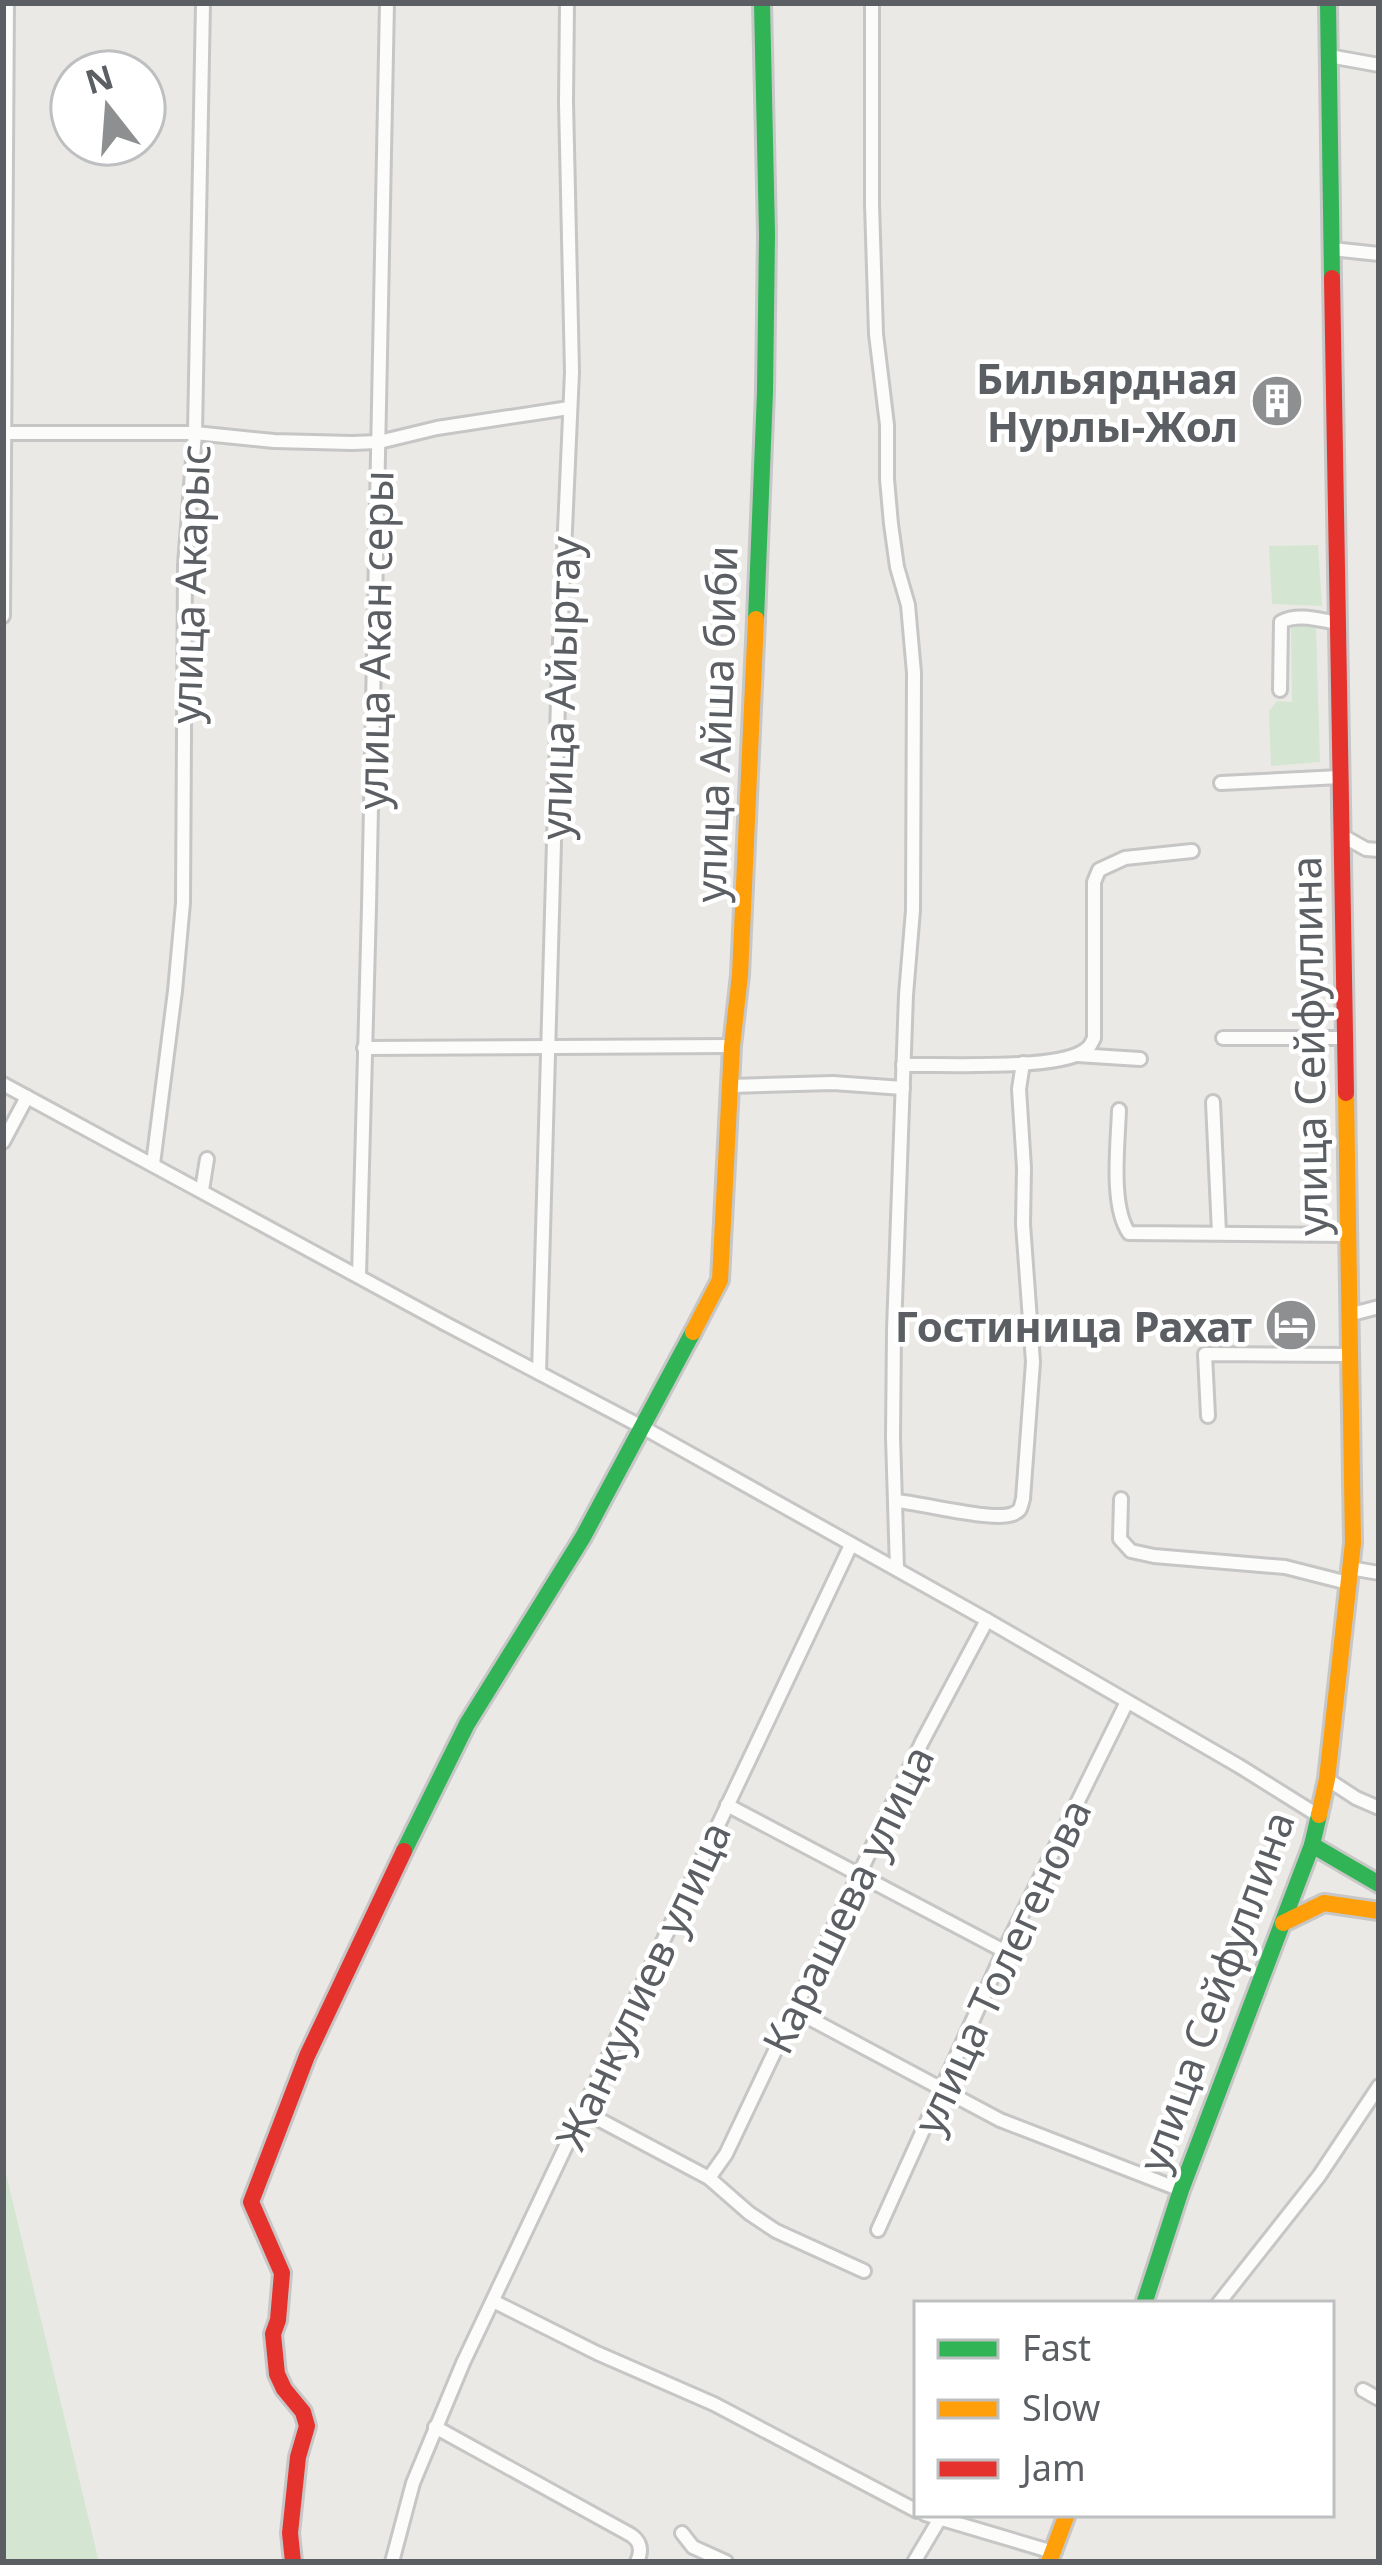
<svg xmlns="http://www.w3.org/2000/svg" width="1382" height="2565" viewBox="0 0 1382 2565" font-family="'Noto Sans',sans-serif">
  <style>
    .green { fill: #d4e6d1 }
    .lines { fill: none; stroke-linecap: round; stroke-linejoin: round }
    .street-casing { stroke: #c6c6c6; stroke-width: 18 }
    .fast-casing { stroke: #c7c7c7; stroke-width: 22 }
    .slow-casing { stroke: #c7c7c7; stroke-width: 22 }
    .jam-casing { stroke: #c7c7c7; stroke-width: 22 }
    .street { stroke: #fcfcfb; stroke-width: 12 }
    .fast { stroke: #30b455; stroke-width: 16 }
    .slow { stroke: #ff9f0a; stroke-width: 16 }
    .jam { stroke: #e5322d; stroke-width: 16 }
    .labels { text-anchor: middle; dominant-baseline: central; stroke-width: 9; stroke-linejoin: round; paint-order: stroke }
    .poi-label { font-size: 42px; font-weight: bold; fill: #5b5e62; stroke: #fff; text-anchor: end }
    .street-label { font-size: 42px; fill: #5b5e62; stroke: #fff }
  </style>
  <rect width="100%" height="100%" fill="#ebe9e5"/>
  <g class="green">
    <polygon points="1318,545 1322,606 1272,604 1269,546"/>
    <polygon points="1291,624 1316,627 1320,762 1271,766 1269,711 1277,701 1292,702"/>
    <polygon points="3,2161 99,2562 3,2562"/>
  </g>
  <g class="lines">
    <g class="street-casing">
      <g id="street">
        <polyline points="872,3 872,204 876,334 887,425 887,479 891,524 897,567 908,605 914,673 913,910 906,995 894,1330 893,1437 897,1569"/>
        <polyline points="1329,56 1379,65"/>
        <polyline points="1332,249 1379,254"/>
        <polyline points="3,433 195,433 274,441 352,443 379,442 437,428 569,408"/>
        <polyline points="3,616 7,3"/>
        <path d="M 1280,690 L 1281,622 C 1298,613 1319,620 1338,623"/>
        <polyline points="1221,783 1340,777"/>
        <polyline points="1341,835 1366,849 1379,850"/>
        <polyline points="1223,1038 1344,1038"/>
        <polyline points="364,1048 732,1046"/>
        <polyline points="1077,1055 1140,1059"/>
        <path d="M 903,1065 C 942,1064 1053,1070 1082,1052 C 1090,1047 1090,1046 1094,1038 L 1094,882 L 1099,870 L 1125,858 L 1192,851"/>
        <polyline points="3,1084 444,1323 644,1428 987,1620 1239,1766 1319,1816"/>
        <polyline points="731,1086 833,1083 903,1088"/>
        <polyline points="1213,1102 1219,1233"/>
        <path d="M 1119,1110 C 1118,1143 1110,1206 1129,1233 L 1348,1235"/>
        <polyline points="3,1142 27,1097"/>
        <polyline points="153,1164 175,991 183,903 185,565 195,433 203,3"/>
        <polyline points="202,1190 207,1159"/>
        <polyline points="359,1276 369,907 387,3"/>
        <polyline points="1348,1315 1379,1307"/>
        <polyline points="539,1373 559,665 572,372 566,102 567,3"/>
        <polyline points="1208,1416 1205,1354 1349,1355"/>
        <polyline points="1121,1499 1120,1539 1131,1551 1154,1556 1285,1567 1348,1583"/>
        <path d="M 896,1501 C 922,1503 992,1522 1013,1514 C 1022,1510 1020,1508 1023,1499 L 1033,1362 L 1023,1224 L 1024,1168 L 1019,1089 L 1023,1063"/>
        <polyline points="1350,1568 1379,1573"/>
        <polyline points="1327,1779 1356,1798 1379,1808"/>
        <polyline points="727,1805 1004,1951"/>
        <polyline points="794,2010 1000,2120 1181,2190"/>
        <polyline points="583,2111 709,2178 749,2213 776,2231 864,2271"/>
        <polyline points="709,2178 726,2154 922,1742 987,1620"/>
        <polyline points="878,2230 1004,1951 1127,1702"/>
        <polyline points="493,2301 597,2353 714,2404 917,2511"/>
        <polyline points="1218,2304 1319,2176 1379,2086"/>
        <polyline points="1363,2390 1379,2399"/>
        <path d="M 435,2427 L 631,2535 C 641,2542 642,2551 637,2562"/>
        <polyline points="925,2514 1053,2552"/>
        <polyline points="682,2533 693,2547 726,2562"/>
        <polyline points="392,2562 413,2483 463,2363 851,1545"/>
        <polyline points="914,2562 939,2520"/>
      </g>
    </g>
    <g class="fast-casing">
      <g id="fast">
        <polyline points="1328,3 1332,278"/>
        <polyline points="756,619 765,392 767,234 762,3"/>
        <polyline points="1312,1845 1379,1884"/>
        <polyline points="404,1851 467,1724 583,1537 693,1332"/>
        <polyline points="1144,2304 1181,2190 1312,1845 1319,1815"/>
      </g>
    </g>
    <g class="slow-casing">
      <g id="slow">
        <polyline points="693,1332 720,1280 732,1046 740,975 756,619"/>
        <polyline points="1319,1815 1327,1779 1353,1543 1346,1093"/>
        <polyline points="1283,1923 1324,1903 1379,1911"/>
        <polyline points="1049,2562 1067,2514"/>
      </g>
    </g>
    <g class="jam-casing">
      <g id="jam">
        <polyline points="1332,278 1346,1093"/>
        <polyline points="293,2562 290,2533 298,2457 307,2426 303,2412 284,2389 277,2374 273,2334 278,2320 282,2273 251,2202 307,2056 404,1851"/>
      </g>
    </g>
    <use href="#street" class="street"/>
    <use href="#fast" class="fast"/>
    <use href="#slow" class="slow"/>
    <use href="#jam" class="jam"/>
  </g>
  <defs>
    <g id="building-disc" transform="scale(2.7)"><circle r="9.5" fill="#8d8f90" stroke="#fff"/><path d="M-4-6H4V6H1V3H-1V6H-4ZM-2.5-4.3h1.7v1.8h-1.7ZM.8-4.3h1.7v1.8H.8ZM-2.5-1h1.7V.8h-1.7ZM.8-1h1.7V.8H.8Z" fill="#fff"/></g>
    <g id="hotel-disc" transform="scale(2.7)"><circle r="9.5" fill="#8d8f90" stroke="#fff"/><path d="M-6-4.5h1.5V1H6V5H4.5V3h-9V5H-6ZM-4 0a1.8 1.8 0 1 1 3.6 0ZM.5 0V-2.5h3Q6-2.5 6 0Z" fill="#fff"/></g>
  </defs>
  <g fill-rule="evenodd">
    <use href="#building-disc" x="1277" y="401"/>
    <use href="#hotel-disc" x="1291" y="1325"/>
  </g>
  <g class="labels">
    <g class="poi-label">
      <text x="1238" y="377">Бильярдная<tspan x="1238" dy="48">Нурлы-Жол</tspan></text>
      <text x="1252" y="1325">Гостиница Рахат</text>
    </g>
    <g class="street-label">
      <text transform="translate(189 584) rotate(-88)">улица Акарыс</text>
      <text transform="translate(374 640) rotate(-89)">улица Акан серы</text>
      <text transform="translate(559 688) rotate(-88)">улица Айыртау</text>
      <text transform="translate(715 724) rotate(-88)">улица Айша биби</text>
      <text transform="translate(1308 1046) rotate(-91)">улица Сейфуллина</text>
      <text transform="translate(847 1899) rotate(-64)">Карашева улица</text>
      <text transform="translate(1001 1966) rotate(-65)">улица Толегенова</text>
      <text transform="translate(642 1985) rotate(-65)">Жанкулиев улица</text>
      <text transform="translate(1215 1991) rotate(-70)">улица Сейфуллина</text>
    </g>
  </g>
  <rect width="1382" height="2565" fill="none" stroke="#5b5e62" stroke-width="12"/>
  <rect x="914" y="2301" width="420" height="216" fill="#ffffff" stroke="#bdbfc0" stroke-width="3"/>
  <rect x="938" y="2340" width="60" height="18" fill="#30b455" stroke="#bdbfc0" stroke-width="3"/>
  <text x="1022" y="2361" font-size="36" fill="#5b5e62">Fast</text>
  <rect x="938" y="2400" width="60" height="18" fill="#ff9f0a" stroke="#bdbfc0" stroke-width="3"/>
  <text x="1022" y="2421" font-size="36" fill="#5b5e62">Slow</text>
  <rect x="938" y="2460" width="60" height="18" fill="#e5322d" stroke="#bdbfc0" stroke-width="3"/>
  <text x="1022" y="2481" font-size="36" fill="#5b5e62">Jam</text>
  <g transform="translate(108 108) rotate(343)"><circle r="57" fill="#ffffff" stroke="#bdbfc0" stroke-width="3"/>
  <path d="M0-9L21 45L0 30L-21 45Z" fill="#8d8f90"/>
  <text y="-18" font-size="33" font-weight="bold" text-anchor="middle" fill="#5b5e62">N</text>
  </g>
</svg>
